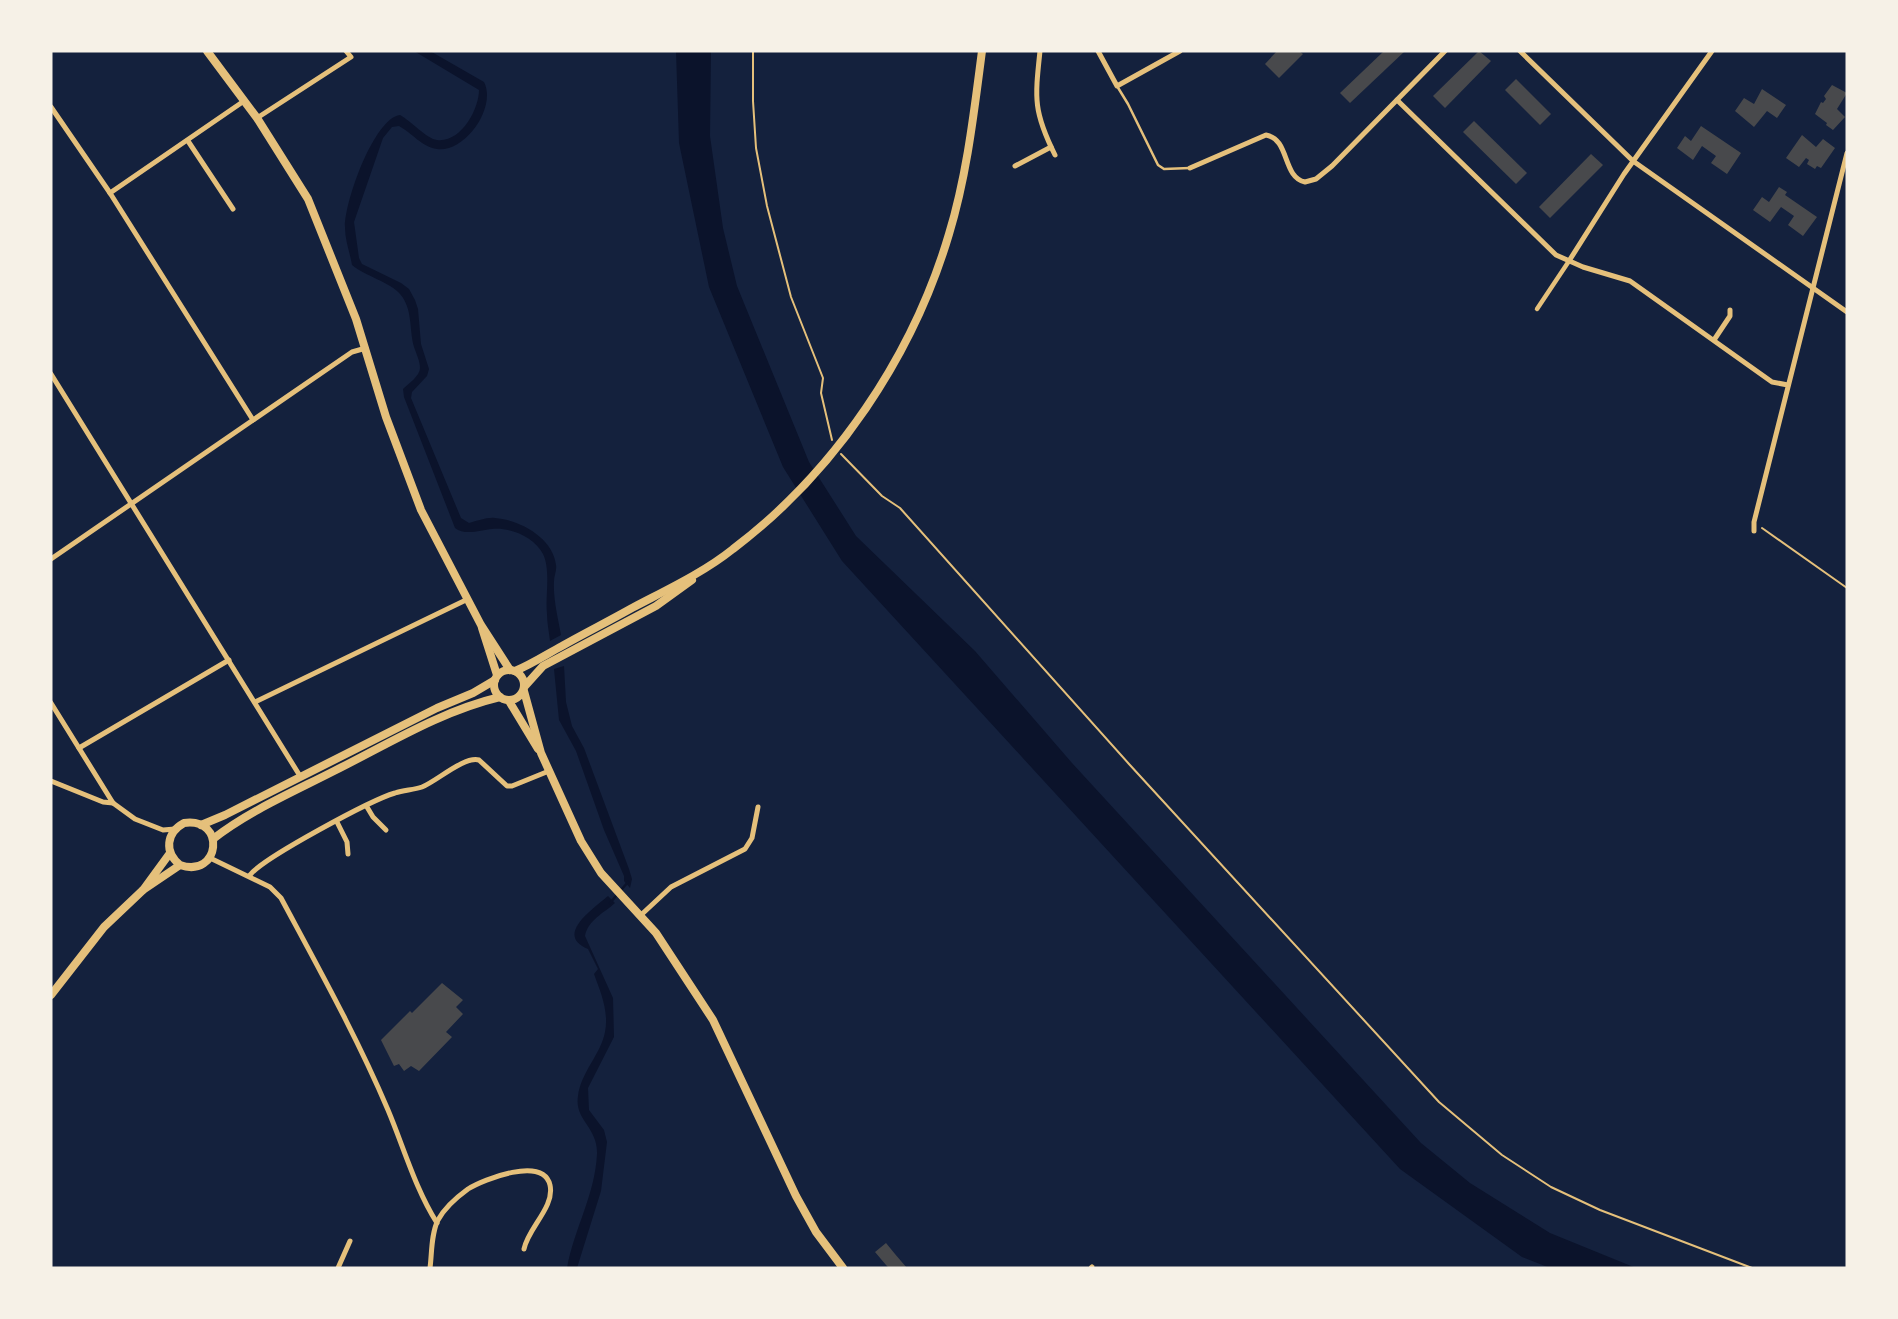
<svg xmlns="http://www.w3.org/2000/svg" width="1898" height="1319" viewBox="0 0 1898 1319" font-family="'Exo 2',sans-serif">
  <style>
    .water { fill: #0b132b }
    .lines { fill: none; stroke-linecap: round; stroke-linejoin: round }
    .stream { stroke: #0b132b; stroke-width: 2.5 }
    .building { fill: #48494c }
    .path { stroke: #e5c07b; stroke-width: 2 }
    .service { stroke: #e5c07b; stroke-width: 2.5 }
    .pedestrian { stroke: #e5c07b; stroke-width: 4.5 }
    .minor { stroke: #e5c07b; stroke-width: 5 }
    .secondary { stroke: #e5c07b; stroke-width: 8 }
  </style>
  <rect width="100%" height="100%" fill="#14213d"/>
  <g class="water">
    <path d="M 414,51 L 430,51 L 484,82 C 497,107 465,153 437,149 C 422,147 412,133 399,126 L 392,127 L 383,138 L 354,222 L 359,258 L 362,264 L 401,283 L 409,289 L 415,300 L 418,309 L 421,344 L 429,369 L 427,376 L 412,392 L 411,398 L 461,518 L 469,523 C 477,521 487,517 495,518 C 520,520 553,538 556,565 C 557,570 554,576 554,581 C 553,599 558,618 561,635 L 550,641 C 549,632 547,623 547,614 C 545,596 551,571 543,554 C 534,537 511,527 492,529 C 481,530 465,536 455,528 L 404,397 L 403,389 C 408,384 420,376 420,368 C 420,361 416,353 414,347 C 409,329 413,309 400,294 C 390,282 365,276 352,265 C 350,253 345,240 345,228 C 344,203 374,118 400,115 C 411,121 427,139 437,140 C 461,143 479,109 479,90 Z"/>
    <polygon points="676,51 711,51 710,136 723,228 737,286 809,462 856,536 975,651 1072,763 1421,1143 1470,1183 1550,1233 1636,1268 1550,1268 1522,1257 1400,1169 842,561 783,467 709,287 679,143"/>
    <polygon points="564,666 566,702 572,726 584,748 629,869 632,879 630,888 624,881 624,876 604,830 576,751 559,720 554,669"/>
    <path d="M 608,896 L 615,903 C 604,913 588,920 585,936 L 613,998 L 614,1037 L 588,1088 L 589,1110 L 604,1130 L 607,1142 L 601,1191 L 577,1268 L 567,1268 C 574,1229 595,1195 597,1154 C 598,1127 574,1120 578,1096 C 581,1072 601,1054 605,1032 C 609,1012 601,993 594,974 L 598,969 L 588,949 C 554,935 593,909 608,896 Z"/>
  </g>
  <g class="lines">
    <polyline class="stream" points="610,903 628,882"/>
  </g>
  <g class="building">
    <polygon points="1277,51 1299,51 1303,54 1279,78 1265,64"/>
    <polygon points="1384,51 1405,51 1350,103 1340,93"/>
    <polygon points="1479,51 1491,61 1445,108 1433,96"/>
    <polygon points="1516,79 1551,114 1540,125 1505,90"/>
    <polygon points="1832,85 1847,93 1837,109 1845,117 1833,130 1826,125 1827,123 1815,114 1821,102 1823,103 1826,99 1824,96"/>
    <polygon points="1762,89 1786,105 1777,118 1767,111 1754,127 1735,111 1744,98 1754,104"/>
    <polygon points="1474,121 1527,173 1516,184 1463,132"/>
    <polygon points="1701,126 1741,153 1727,174 1711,163 1716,156 1702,146 1693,160 1677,148 1685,136 1691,141"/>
    <polygon points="1802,135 1816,147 1823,139 1835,148 1821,168 1817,166 1815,169 1807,164 1809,160 1806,158 1799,167 1786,158"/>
    <polygon points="1591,154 1603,165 1550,218 1539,207"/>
    <polygon points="1779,187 1787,192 1785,195 1817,217 1803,236 1788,225 1794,216 1781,207 1770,222 1753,210 1762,197 1769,202"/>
    <polygon points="442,983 463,1000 456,1007 463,1014 446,1032 452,1037 419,1071 411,1066 404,1071 399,1064 394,1066 381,1040 410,1011 412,1013"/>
    <polygon points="886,1243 895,1254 907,1268 889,1268 886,1265 875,1252"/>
  </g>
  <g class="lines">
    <g class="path">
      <polyline points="753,51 753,101 756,148 767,206 791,297 823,378 821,393 832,440"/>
      <polyline points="841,454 882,496 900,508 1129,764 1439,1102 1502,1155 1551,1187 1600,1210 1752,1268"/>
      <polyline points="1762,528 1847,588"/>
    </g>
    <polyline class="service" points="1117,86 1128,104 1158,165 1164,169 1190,168"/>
    <polyline class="pedestrian" points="1537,309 1569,261"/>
    <g class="minor">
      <path d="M 1040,51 C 1035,98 1033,111 1055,155"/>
      <polyline points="1098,51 1117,86 1180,51"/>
      <polyline points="1520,51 1633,161 1847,312"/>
      <polyline points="1397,100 1556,255 1583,267 1630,281 1772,382 1788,385"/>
      <polyline points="51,107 110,193 253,420"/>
      <polyline points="257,118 351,57 346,51"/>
      <polyline points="188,141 233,209"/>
      <polyline points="1015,166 1051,147"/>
      <path d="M 1190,168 L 1266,135 C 1290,139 1282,177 1305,182 L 1316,179 L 1332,166 L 1445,51"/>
      <polyline points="110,193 244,101"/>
      <polyline points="1569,261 1624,174 1712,51"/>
      <polyline points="1714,340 1730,316 1730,310"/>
      <polyline points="51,374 300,776"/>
      <polyline points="1754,531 1754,522 1847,153"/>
      <polyline points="51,559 352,352 366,348"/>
      <polyline points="255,702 468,599"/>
      <polyline points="51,703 113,803 135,819 163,830 175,829"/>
      <polyline points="79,748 229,660"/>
      <polyline points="51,781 103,802 113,803"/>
      <polyline points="367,807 373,817 386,830"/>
      <polyline points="337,822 347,842 348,854"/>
      <path d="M 210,858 L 270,887 L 281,898 C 318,967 357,1037 388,1110 C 404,1148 415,1188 437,1223"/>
      <path d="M 250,875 C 263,858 371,800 395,793 C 404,790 413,790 422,787 C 437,781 464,756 479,760 L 507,786 L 512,786 L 549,771"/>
      <polyline points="641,915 671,887 745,849 752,838 758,807"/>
      <polyline points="338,1268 350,1241"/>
      <path d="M 430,1268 C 432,1253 431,1234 438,1220 C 444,1209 457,1197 468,1189 C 484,1179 543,1156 550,1185 C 555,1207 528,1228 524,1249"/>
      <polyline points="1091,1268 1092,1267"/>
    </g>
    <g class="secondary">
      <polyline points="207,51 257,118 308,199 356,319 386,417 421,510 481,625 510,670"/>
      <polyline points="482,628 497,675"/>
      <circle cx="509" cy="685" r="15"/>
      <path d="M 515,671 C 532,664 547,654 562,646 C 585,633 609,621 632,608 C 666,590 703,573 733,549 C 835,472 913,356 949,234 C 967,175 974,112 982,51"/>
      <polyline points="525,686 543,666 656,606 692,580"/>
      <polyline points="524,691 541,753 581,841 601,873 656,933 713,1020 796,1196 816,1232 843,1268"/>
      <polyline points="509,701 538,749"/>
      <polyline points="201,825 225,815 437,708 473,693 495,680"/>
      <path d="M 213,839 C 249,811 293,792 334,771 C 388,744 441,711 500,697"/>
      <path d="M 143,890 L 180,865 C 220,879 227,817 184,823 C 166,833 164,852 180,865"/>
      <polyline points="51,995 104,927 143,890 170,853"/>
    </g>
  </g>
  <rect width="1898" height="1319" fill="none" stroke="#f6f1e7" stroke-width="105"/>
</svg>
